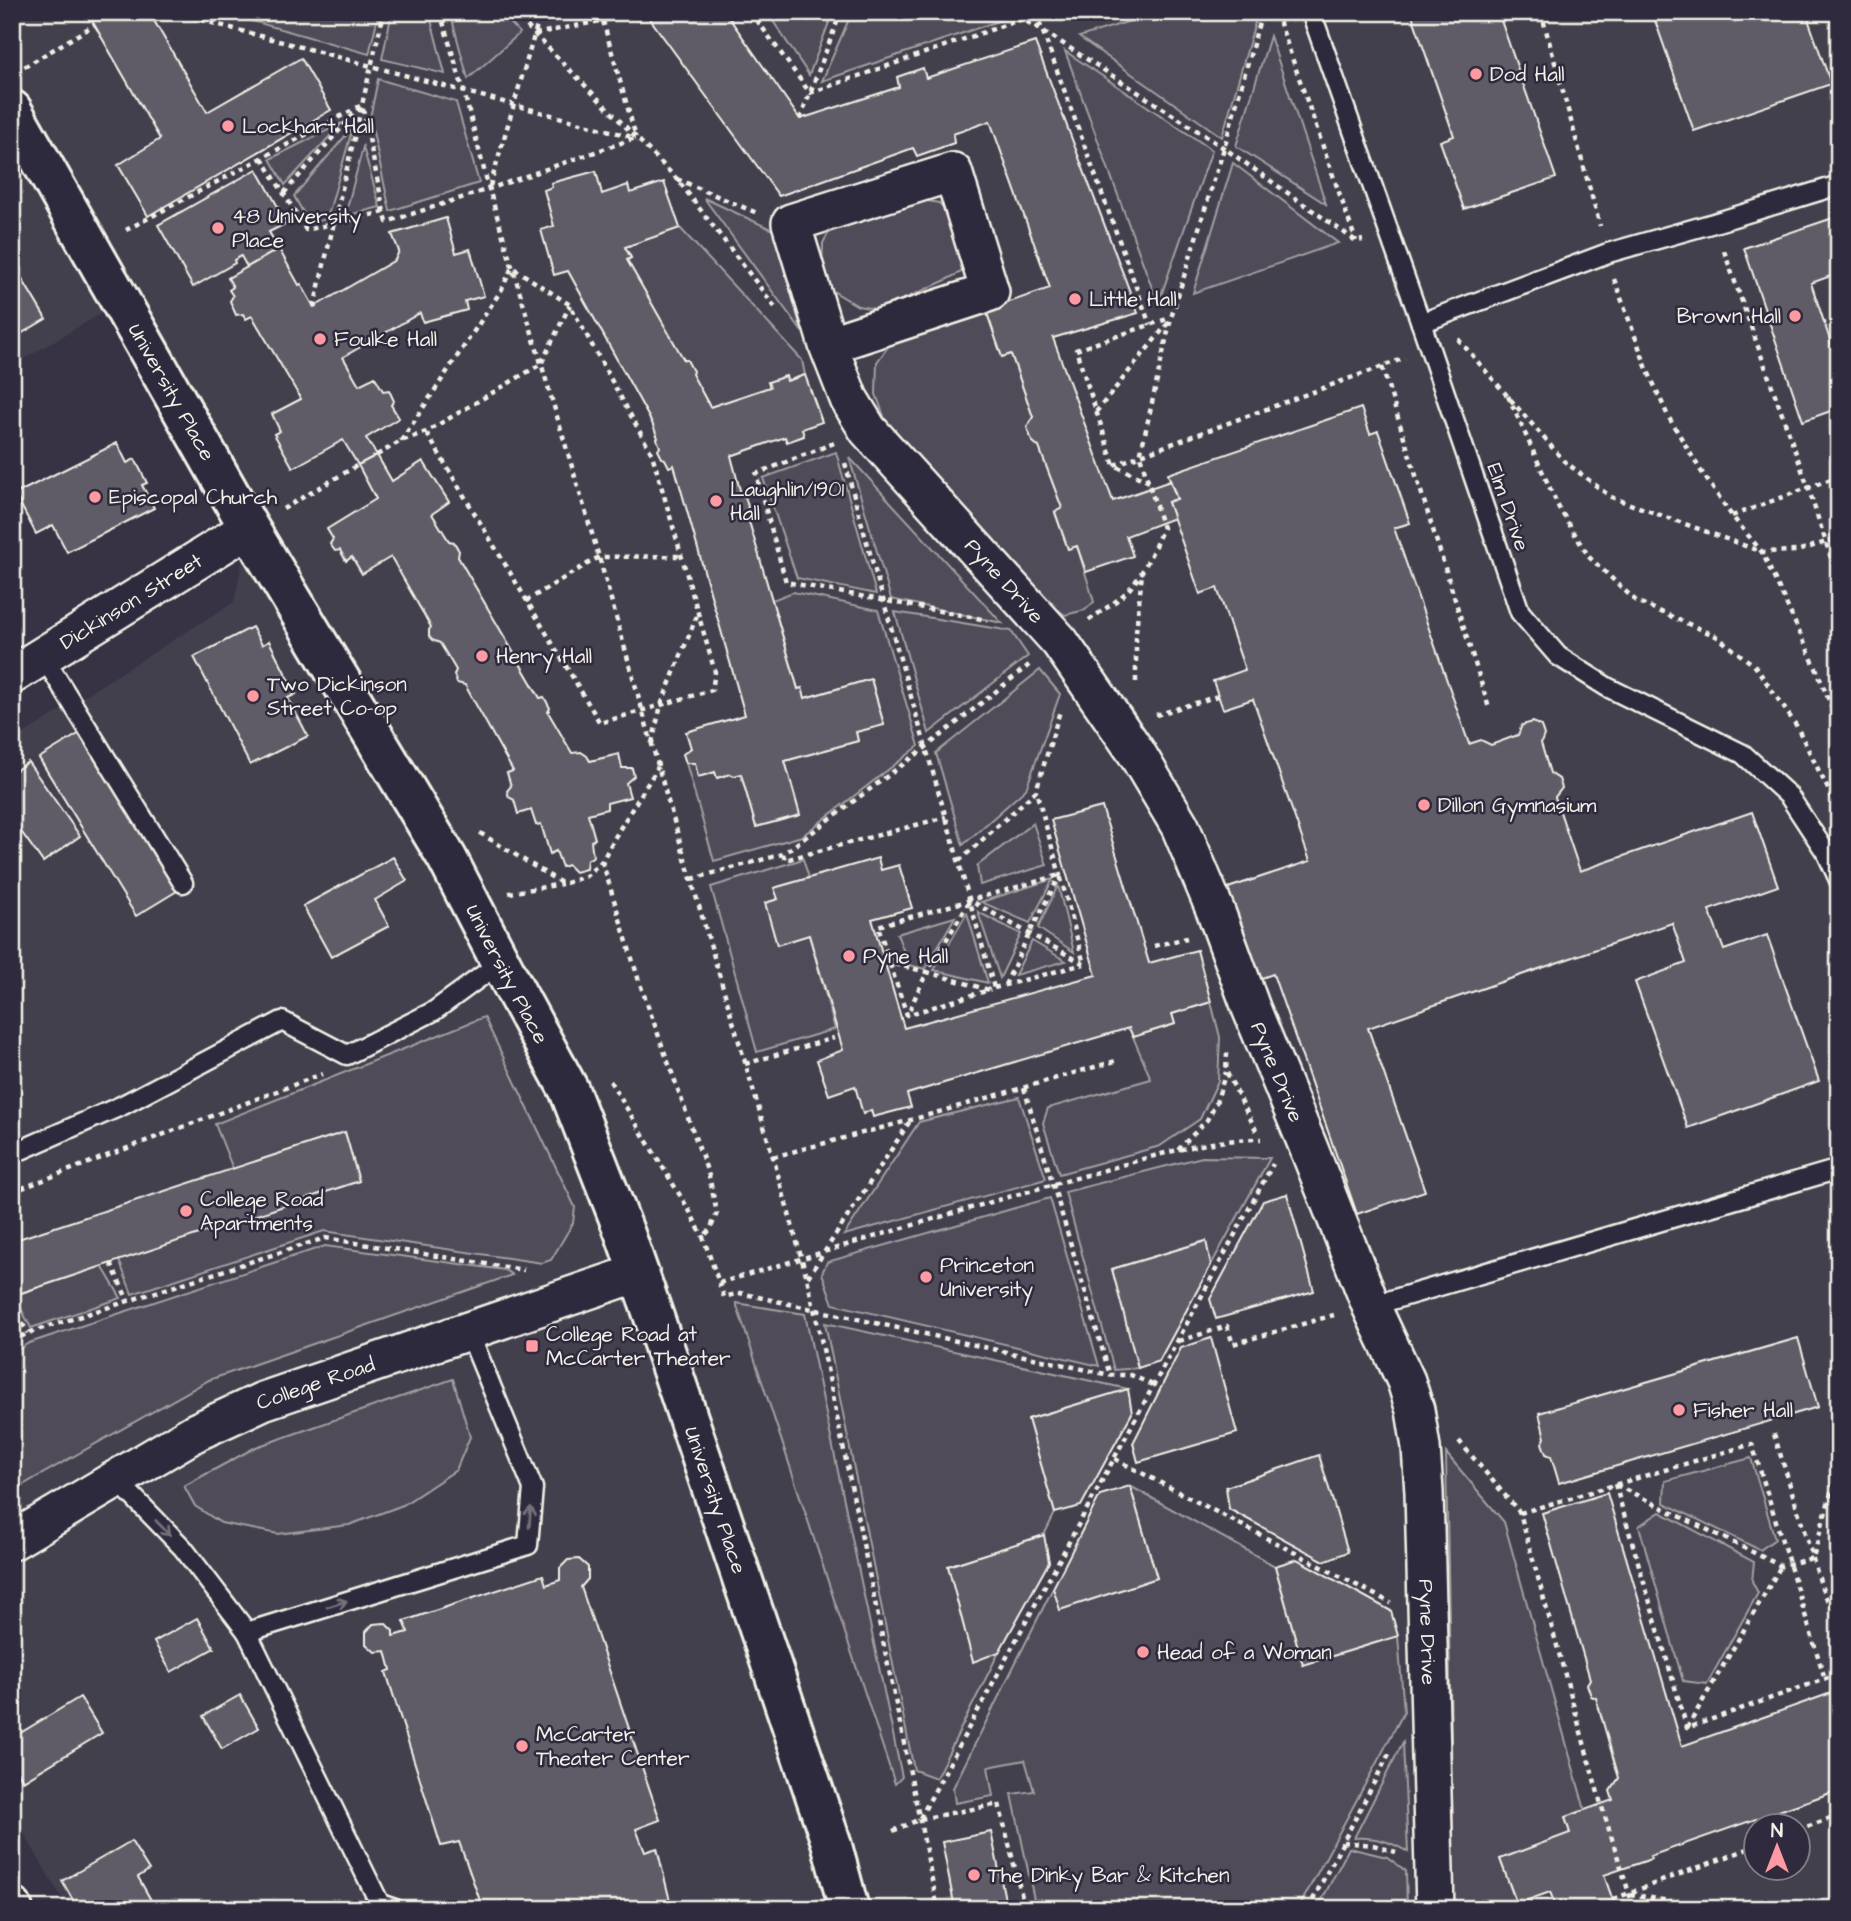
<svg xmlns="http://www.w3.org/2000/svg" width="1851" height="1921" viewBox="0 0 1851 1921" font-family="'Architects Daughter',sans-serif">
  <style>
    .built { fill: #433f4e; fill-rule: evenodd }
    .green { fill: #504b59; stroke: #a29ea0; stroke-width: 2 }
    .building { fill: #5f5c67; stroke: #f4f1e8; stroke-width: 2 }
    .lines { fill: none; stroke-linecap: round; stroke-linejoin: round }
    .lane-casing { stroke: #f4f1e8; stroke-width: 23 }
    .street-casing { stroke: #f4f1e8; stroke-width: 42 }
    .secondary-casing { stroke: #f4f1e8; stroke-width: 44 }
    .path { stroke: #f4f1e8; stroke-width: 4.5; stroke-dasharray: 5 5; stroke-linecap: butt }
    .lane { stroke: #2f2a3d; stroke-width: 18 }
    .street { stroke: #2f2a3d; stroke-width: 37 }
    .secondary { stroke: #2f2a3d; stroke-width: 38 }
    .oneway { stroke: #747079 }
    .poi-dot { fill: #ff9aa2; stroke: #2f2a3d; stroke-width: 2.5 }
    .labels { text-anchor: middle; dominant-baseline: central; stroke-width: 5; stroke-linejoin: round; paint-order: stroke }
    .poi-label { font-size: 21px; fill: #f4f1e8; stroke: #2f2a3d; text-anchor: start }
    .street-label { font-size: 21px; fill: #f4f1e8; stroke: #2f2a3d }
  </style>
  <rect width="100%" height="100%" fill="#373244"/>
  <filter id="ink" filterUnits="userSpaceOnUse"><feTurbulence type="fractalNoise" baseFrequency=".0143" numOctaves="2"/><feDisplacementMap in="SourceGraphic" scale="14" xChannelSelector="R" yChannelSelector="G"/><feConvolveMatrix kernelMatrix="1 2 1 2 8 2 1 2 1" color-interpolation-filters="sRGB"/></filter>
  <g filter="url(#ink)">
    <path class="built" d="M 12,12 L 1839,12 L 1839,1909 L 68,1909 L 12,1813 L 12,741 L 234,602 L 249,529 L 121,302 L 12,366 ZM 1756,1826 L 1798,1826 L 1798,1868 L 1756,1868 Z"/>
    <g class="green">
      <polygon points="220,12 379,12 369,54"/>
      <polygon points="392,12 429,12 445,74 382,59"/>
      <polygon points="450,12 500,12 520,33 468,79"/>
      <polygon points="767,12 833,12 809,75"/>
      <polygon points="852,12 996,12 1007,18 822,81"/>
      <polygon points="1159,12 1258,12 1222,137 1079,37"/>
      <polygon points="1270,36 1326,204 1236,146"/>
      <polygon points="1065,51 1212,150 1158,304"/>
      <polygon points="378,79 456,102 479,183 390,211 370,118"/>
      <polygon points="342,123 285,185 270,159"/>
      <polygon points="353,127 327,219 309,223 294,196"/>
      <polygon points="363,147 380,207 345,216"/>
      <polygon points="1233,163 1338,243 1193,293"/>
      <polygon points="905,197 939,203 963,227 965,270 944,281 880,310 858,306 833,291 822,272 823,243 835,221"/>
      <polygon points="704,198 773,230 802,332"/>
      <polygon points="680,228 802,360 805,375 787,381 785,376 768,382 770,387 710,407 627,260 631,257 625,247"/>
      <polygon points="986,310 1002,357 1011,354 1033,417 1027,427 1032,441 1039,447 1062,508 1055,513 1068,549 1077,546 1094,602 1085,610 1065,615 1053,606 885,419 876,394 877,362 890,344"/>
      <polygon points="836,452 876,594 797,578 763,478"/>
      <polygon points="849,457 1002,623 891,599"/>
      <polygon points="793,592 878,610 919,746 802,836 714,861 686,763 695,763 699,777 715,772 717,778 730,774 734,776 741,774 756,827 800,815 785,761 858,741 856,732 884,724 871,679 805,698 802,688 798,689 772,600"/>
      <polygon points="895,612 1011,631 1028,656 929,733"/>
      <polygon points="1040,670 1060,694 1026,789 963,845 936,753"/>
      <polygon points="1033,823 1047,865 980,885 977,866"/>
      <polygon points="803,859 809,878 775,888 778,899 809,935 835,1029 757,1052 711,887"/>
      <polygon points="1053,879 1030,923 981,902"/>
      <polygon points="1058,885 1074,952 1038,928"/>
      <polygon points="978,912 1021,934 1000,978"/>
      <polygon points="967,913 988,983 934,970"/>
      <polygon points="955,917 925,969 909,965 897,934"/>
      <polygon points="1032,941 1066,961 1015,975"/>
      <polygon points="1211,1002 1220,1037 1218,1081 1200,1119 1160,1146 1059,1174 1043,1123 1048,1108 1151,1079 1133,1037 1175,1024 1172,1014"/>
      <polygon points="484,1017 575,1207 573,1223 551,1260 542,1263 324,1231 132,1294 119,1260 359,1181 345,1132 233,1169 215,1124"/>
      <polygon points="1019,1097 1046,1179 844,1235 919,1122"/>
      <polygon points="1202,1157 1270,1158 1211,1265 1205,1241 1112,1269 1138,1368 1114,1370 1065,1192"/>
      <polygon points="1050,1198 1099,1366 833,1304 822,1273 827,1262"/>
      <polygon points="325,1246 505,1270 512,1275 209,1380 12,1491 12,1353 29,1343"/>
      <polygon points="102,1266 121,1298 31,1328 14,1295"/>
      <polygon points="736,1303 805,1314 902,1777 895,1784"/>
      <polygon points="825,1323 1128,1389 1028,1419 1055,1513 1044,1535 948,1566 973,1661 999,1652 936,1778 914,1770"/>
      <polygon points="453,1379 470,1437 456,1470 403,1505 349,1525 278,1534 221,1523 195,1506 184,1486 256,1447"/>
      <polygon points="1446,1453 1504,1522 1585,1810 1565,1817 1570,1833 1500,1859 1518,1909 1454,1909"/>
      <polygon points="1751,1458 1775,1539 1760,1550 1664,1503 1665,1481"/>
      <polygon points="1130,1486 1275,1566 1303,1665 1398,1636 1404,1712 1298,1909 1036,1909 1012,1794 1034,1791 1025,1760 988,1767 993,1796 955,1803 953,1788 1053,1588 1157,1578"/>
      <polygon points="1660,1512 1754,1562 1752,1581 1758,1593 1707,1684 1683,1681 1639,1526"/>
      <path d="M 1403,1742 L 1408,1852 C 1389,1841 1376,1837 1354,1838 Z"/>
      <polygon points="1349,1848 1387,1857 1406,1871 1407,1909 1317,1909"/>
    </g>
    <g class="building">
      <polygon points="87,12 149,12 207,112 301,58 331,110 148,216 118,165 160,139"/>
      <polygon points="645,12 725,12 800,119 899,87 897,77 923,68 926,78 1035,42 1138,313 1053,338 1113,501 1170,481 1177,499 1168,502 1174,518 1126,536 1133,556 1086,572 1077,546 1068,549 1055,512 1062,508 1039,447 1032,441 1027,427 1033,417 1011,354 1002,357 986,310 1050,288 990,121 953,134 954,143 917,156 913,148 779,196"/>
      <polygon points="1411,12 1498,12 1556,178 1464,209 1440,141 1454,136"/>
      <polygon points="1652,12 1829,12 1808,19 1831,84 1694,131"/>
      <polygon points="257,169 287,223 269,232 279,249 247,267 241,256 234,260 235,263 193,287 158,225"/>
      <polygon points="596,171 602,194 628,185 630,193 664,182 680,228 625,247 631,258 627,260 684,360 687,360 693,371 692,374 710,407 770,387 768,382 786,376 787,381 805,375 822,422 802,429 804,436 787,442 785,437 731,456 741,494 745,496 748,507 746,511 798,689 802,688 805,698 871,679 884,725 856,732 858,741 785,761 800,815 756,827 741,774 734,776 730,774 717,778 715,772 698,777 695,763 686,763 683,754 691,748 686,732 745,715 674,465 669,467 665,459 662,458 658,450 660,447 657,439 658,438 652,423 568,271 554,275 541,230 554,226 544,190 552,187 551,183"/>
      <polygon points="1839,216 1839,273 1811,283 1834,352 1839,350 1839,408 1803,421 1744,248"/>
      <polygon points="446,218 456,253 470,249 484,296 465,301 467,310 423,322 420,313 343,357 359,385 375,377 383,391 389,390 394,401 391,405 399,418 366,438 377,455 358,465 343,440 293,468 274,434 280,431 272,414 301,399 252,316 246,319 243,314 236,315 230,301 233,296 229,290 233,287 228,278 279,249 299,285 301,284 314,307 395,260 399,251 392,234"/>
      <polygon points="12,262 46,319 12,339"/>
      <polygon points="1361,408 1370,434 1378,431 1410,523 1394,528 1469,744 1481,740 1491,745 1518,735 1522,725 1533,722 1541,726 1544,735 1541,743 1550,773 1559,779 1562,788 1555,797 1580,871 1752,812 1778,886 1709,910 1724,950 1767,935 1819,1081 1688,1128 1635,982 1686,963 1672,923 1368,1028 1425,1191 1357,1214 1273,974 1259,979 1228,888 1310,861 1253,699 1223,709 1213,681 1245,670 1217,588 1200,594 1168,502 1177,499 1168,474"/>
      <polygon points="117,443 127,463 135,459 147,483 142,485 154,508 67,552 53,525 36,534 15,494"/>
      <polygon points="377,455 392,481 423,461 449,502 432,514 449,541 454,542 459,551 458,557 540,698 544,697 550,708 548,712 572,753 581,752 587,756 590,761 619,754 622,768 632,768 634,776 626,783 630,797 607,803 607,809 588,814 595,839 591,841 593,857 587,860 586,869 575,872 568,865 562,867 556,851 550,854 541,824 536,825 531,810 518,814 514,800 509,797 507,791 511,786 507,773 513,771 465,685 457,683 454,675 456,670 440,643 432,640 429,636 429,630 431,627 391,557 362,574 352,557 346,561 340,550 335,551 330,544 333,539 327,529 376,499 358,465"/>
      <polygon points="252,627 262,645 269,641 296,694 288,698 308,736 250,765 194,657"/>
      <polygon points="85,730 182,888 136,916 39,758"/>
      <polygon points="28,762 80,836 43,862 12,819 12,773"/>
      <polygon points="1102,807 1149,963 1197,950 1211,1002 1172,1014 1175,1024 1133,1037 1129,1028 907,1094 911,1107 873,1117 871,1110 863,1114 855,1086 829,1095 817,1060 843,1050 809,935 777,945 765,903 778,899 774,888 878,858 881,870 899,865 912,908 872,919 904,1028 1096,975 1051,820"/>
      <polygon points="393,857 407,881 375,900 389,926 331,957 303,906"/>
      <polygon points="345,1132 359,1181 12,1296 12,1241"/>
      <polygon points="1287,1194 1314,1291 1216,1319 1210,1299 1263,1201"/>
      <polygon points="1206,1241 1211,1265 1159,1361 1138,1368 1112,1269"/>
      <polygon points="1211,1338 1237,1433 1138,1462 1133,1443 1181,1348"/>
      <polygon points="1798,1338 1818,1407 1559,1483 1551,1456 1546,1454 1542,1443 1545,1438 1539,1413"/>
      <polygon points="1128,1389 1132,1413 1081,1506 1055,1513 1028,1419"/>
      <polygon points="1319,1455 1348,1552 1324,1561 1229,1509 1226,1487"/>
      <polygon points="1130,1486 1157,1578 1060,1610 1053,1588 1100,1495"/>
      <polygon points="1607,1493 1682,1746 1834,1692 1832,1685 1839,1683 1839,1790 1650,1856 1651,1859 1604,1875 1616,1909 1557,1909 1550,1892 1517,1904 1500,1859 1570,1833 1565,1817 1613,1800 1610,1791 1619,1778 1596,1698 1591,1696 1587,1684 1590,1679 1542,1513"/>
      <polygon points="1044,1535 1049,1562 999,1652 973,1662 948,1566"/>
      <polygon points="579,1559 588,1567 588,1579 581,1587 660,1820 636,1829 645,1852 657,1848 672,1909 483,1909 459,1842 441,1846 386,1672 391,1670 386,1651 375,1652 366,1644 366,1632 373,1624 385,1623 393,1631 393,1636 408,1632 404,1621 543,1575 546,1585 560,1580 560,1568 568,1560"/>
      <polygon points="1297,1559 1391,1611 1398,1636 1303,1665 1275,1566"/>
      <polygon points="197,1618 214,1648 171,1672 154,1642"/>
      <polygon points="240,1695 259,1728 222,1749 203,1716"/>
      <polygon points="80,1697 102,1733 23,1781 12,1762 12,1738"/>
      <polygon points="991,1832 1007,1909 955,1909 942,1842"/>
      <polygon points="131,1841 149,1870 138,1877 156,1909 78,1909 62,1881"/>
    </g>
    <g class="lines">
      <g class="lane-casing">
        <g id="lane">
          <polyline points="1311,12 1421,323 1520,612 1558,656 1607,687 1743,754 1789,796 1827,854 1839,880"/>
          <polyline points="1421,323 1608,253 1714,223 1839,185"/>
          <polyline points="43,656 183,883"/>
          <polyline points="12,1154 123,1105 282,1021 347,1055 434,1011 501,962"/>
          <polyline points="1371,1306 1839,1169"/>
          <polyline points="116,1479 183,1548 247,1632 528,1545 533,1488 468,1330"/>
          <polyline points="247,1632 380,1904 395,1909"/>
        </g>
      </g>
      <g class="street-casing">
        <g id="street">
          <path id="s1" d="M 828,345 L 990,292 L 953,172 L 791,223 L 828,345 L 849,399 L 868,430 L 1060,642 L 1136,752 L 1180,826 L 1216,912 L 1251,1008 L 1307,1144 L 1371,1306 L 1406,1381 L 1415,1410 L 1421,1447 L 1424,1492 L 1435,1909"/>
          <path id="s2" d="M 12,675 L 249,528"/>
          <path id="s3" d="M 12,1541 L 196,1432 L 263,1401 L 638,1273"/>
        </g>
      </g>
      <g class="secondary-casing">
        <g id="secondary">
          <path id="s4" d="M 12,110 L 249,528 L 447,858 L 517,994 L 569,1090 L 625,1234 L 654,1317 L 831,1842 L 849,1909"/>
          <polyline points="12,1907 13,1909"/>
        </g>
      </g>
      <g class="path">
        <polyline points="172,12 636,138"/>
        <polyline points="440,12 464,92 489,189 599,557 668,801 773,1157 807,1278 821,1339 938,1909"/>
        <polyline points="513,12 677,179 775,307"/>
        <polyline points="751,12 810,93 1042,12"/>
        <polyline points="1009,12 1042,30 1224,148 1356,241 1363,240"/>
        <polyline points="1276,12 1356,241"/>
        <polyline points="1541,12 1600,226"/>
        <polyline points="1036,13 1150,325"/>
        <polyline points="603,21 636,137"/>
        <polyline points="535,34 645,12"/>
        <polyline points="16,72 94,25"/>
        <polyline points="363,109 384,212"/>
        <polyline points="800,119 841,12"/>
        <polyline points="262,158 306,230 384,212 387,222 489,189 635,138"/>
        <polyline points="677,179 757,213"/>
        <polyline points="490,186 541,12"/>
        <polyline points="284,193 359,108"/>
        <polyline points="126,230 362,105"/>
        <polyline points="1724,251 1808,487 1839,583"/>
        <polyline points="1614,279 1647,369 1668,416 1701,471 1732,516 1762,552 1816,668 1839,726"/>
        <polyline points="314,307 384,12"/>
        <polyline points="1458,339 1564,461 1611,497 1762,552 1797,551 1839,538"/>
        <polyline points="1382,367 1489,708"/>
        <polyline points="1508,396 1559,508 1589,557 1636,601 1716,636 1755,666 1796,725 1839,811"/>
        <polyline points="1096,412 1169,322"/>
        <polyline points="401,441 502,289 512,267 570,305 652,454 715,672 712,690 600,723 426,432"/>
        <polyline points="834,443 756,474 786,582 987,620"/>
        <polyline points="377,455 401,441 426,432 541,364 570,305"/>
        <path d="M 845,463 C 893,639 946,813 994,988 L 989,990"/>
        <polyline points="1114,465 1405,358"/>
        <polyline points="1149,482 1114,465 1076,350 1170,318"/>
        <polyline points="283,509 358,465"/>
        <polyline points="1732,516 1839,476"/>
        <polyline points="526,601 599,557 682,556"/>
        <path d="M 1089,620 C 1100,612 1112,605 1122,596 C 1142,579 1152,552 1163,528 L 1140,456 L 1171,318 L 1224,148 L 1262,12"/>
        <polyline points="1136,682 1136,632 1142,573"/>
        <polyline points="1156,715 1218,696"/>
        <polyline points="652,743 661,705 698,613"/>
        <polyline points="480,833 563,884 586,876 602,861 619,830 658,767"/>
        <polyline points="783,854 785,860 946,817"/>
        <polyline points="602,861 639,981 709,1176 717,1213 710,1230 703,1237"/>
        <polyline points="959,861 1036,791 1060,711"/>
        <polyline points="692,879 783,854 925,748 1029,665"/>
        <polyline points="509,893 562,884"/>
        <polyline points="969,902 927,972 890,963 878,926 1060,875 1084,964 971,901"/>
        <polyline points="1154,946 1187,938"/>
        <polyline points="890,964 907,1015 989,990 927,972 907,1015"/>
        <polyline points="1005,985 1029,934 1060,875 1036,791"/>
        <polyline points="994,988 1084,964"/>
        <polyline points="1227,1053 1226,1071 1258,1134"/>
        <polyline points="745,1064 834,1038"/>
        <polyline points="610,1081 689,1210 703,1237 724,1297 740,1293 1110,1375 1131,1375 1155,1386"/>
        <polyline points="1024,1088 1110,1375"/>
        <polyline points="1178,1150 1207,1120 1216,1103 1226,1072"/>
        <polyline points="773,1157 911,1120 1119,1060"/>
        <polyline points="12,1192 322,1074"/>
        <polyline points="111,1263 128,1301"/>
        <polyline points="808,1277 910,1121"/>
        <path d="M 719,1283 C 839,1248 959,1210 1080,1177 C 1139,1161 1199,1139 1261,1139"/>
        <polyline points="12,1306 28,1333"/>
        <polyline points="1179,1341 1227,1326 1233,1344 1334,1315"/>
        <polyline points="12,1342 28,1333 325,1238 524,1270"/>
        <polyline points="1774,1434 1822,1588 1827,1599 1839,1612"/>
        <polyline points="1459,1441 1520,1513 1601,1804 1634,1909"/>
        <polyline points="1115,1459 1391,1603"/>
        <polyline points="1615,1484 1687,1728 1839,1674"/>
        <polyline points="1616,1485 1781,1566 1813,1558 1839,1464"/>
        <polyline points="1520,1513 1752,1444 1825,1679"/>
        <polyline points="1687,1728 1781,1566"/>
        <polyline points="920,1818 1273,1164"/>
        <polyline points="1798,1830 1839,1815"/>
        <polyline points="893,1831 920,1819 999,1804 1025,1909"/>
        <polyline points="1343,1842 1373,1845 1396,1852"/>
        <polyline points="1630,1894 1712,1909"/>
        <polyline points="1613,1899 1756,1846"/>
        <polyline points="1308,1909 1391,1750"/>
      </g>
      <use href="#lane" class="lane"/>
      <use href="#street" class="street"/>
      <use href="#secondary" class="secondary"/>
    </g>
    <defs><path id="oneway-shaft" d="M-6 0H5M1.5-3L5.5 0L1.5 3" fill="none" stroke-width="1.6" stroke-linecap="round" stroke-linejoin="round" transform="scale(1.75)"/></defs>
    <g class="oneway">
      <use href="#oneway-shaft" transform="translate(530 1517) rotate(-85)"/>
      <use href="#oneway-shaft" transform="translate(163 1528) rotate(46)"/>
      <use href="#oneway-shaft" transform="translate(337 1604) rotate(-17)"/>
    </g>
  </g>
  <g class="poi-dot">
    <circle cx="1476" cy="74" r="7"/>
    <circle cx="228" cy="126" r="7"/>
    <circle cx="218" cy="228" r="7"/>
    <circle cx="1075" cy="299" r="7"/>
    <circle cx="1795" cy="316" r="7"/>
    <circle cx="320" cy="339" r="7"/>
    <circle cx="95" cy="497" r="7"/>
    <circle cx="716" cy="501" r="7"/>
    <circle cx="482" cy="656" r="7"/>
    <circle cx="253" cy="696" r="7"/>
    <circle cx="1424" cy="805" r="7"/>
    <circle cx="849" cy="956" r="7"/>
    <circle cx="186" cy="1211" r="7"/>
    <circle cx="926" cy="1277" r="7"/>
    <rect x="525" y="1339" width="14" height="14" rx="3.5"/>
    <circle cx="1679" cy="1410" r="7"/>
    <circle cx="1143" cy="1652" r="7"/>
    <circle cx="522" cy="1746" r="7"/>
    <circle cx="974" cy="1875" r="7"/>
  </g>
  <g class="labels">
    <g class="poi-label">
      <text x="1490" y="74">Dod Hall</text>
      <text x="242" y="126">Lockhart Hall</text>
      <text x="232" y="216">48 University<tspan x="232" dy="24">Place</tspan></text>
      <text x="1089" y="299">Little Hall</text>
      <text x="1781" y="316" text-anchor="end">Brown Hall</text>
      <text x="334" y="339">Foulke Hall</text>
      <text x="730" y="489">Laughlin/1901<tspan x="730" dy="24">Hall</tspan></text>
      <text x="109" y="497">Episcopal Church</text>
      <text x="496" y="656">Henry Hall</text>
      <text x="267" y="684">Two Dickinson<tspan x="267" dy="24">Street Co-op</tspan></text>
      <text x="1438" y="805">Dillon Gymnasium</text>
      <text x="863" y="956">Pyne Hall</text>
      <text x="200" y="1199">College Road<tspan x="200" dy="24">Apartments</tspan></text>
      <text x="940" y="1265">Princeton<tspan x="940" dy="24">University</tspan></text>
      <text x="546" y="1334">College Road at<tspan x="546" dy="24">McCarter Theater</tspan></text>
      <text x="1693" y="1410">Fisher Hall</text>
      <text x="1157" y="1652">Head of a Woman</text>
      <text x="536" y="1734">McCarter<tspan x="536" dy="24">Theater Center</tspan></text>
      <text x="988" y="1875">The Dinky Bar &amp; Kitchen</text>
    </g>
    <g class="street-label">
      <text stroke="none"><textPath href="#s4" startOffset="324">University Place</textPath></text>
      <text transform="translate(1508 507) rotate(71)">Elm Drive</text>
      <text stroke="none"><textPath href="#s1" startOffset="891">Pyne Drive</textPath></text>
      <text stroke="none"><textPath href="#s2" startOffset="140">Dickinson Street</textPath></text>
      <text stroke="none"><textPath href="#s4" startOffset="996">University Place</textPath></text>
      <text stroke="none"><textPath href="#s1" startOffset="1458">Pyne Drive</textPath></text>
      <text stroke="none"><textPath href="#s3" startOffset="343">College Road</textPath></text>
      <text stroke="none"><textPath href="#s4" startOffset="1563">University Place</textPath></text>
      <text stroke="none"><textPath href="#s1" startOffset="2046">Pyne Drive</textPath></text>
    </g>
  </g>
  <rect width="1851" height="1921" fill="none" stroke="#2f2a3d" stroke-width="42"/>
  <rect x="21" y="21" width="1809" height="1879" fill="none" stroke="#f4f1e8" stroke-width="2.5" filter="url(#ink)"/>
  <g transform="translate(1777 1847)"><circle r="33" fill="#2f2a3d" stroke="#7e7a81" stroke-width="2"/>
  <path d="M0-5L12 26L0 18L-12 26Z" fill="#ff9aa2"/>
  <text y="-10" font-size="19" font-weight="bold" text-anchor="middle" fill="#f4f1e8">N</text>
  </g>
</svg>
